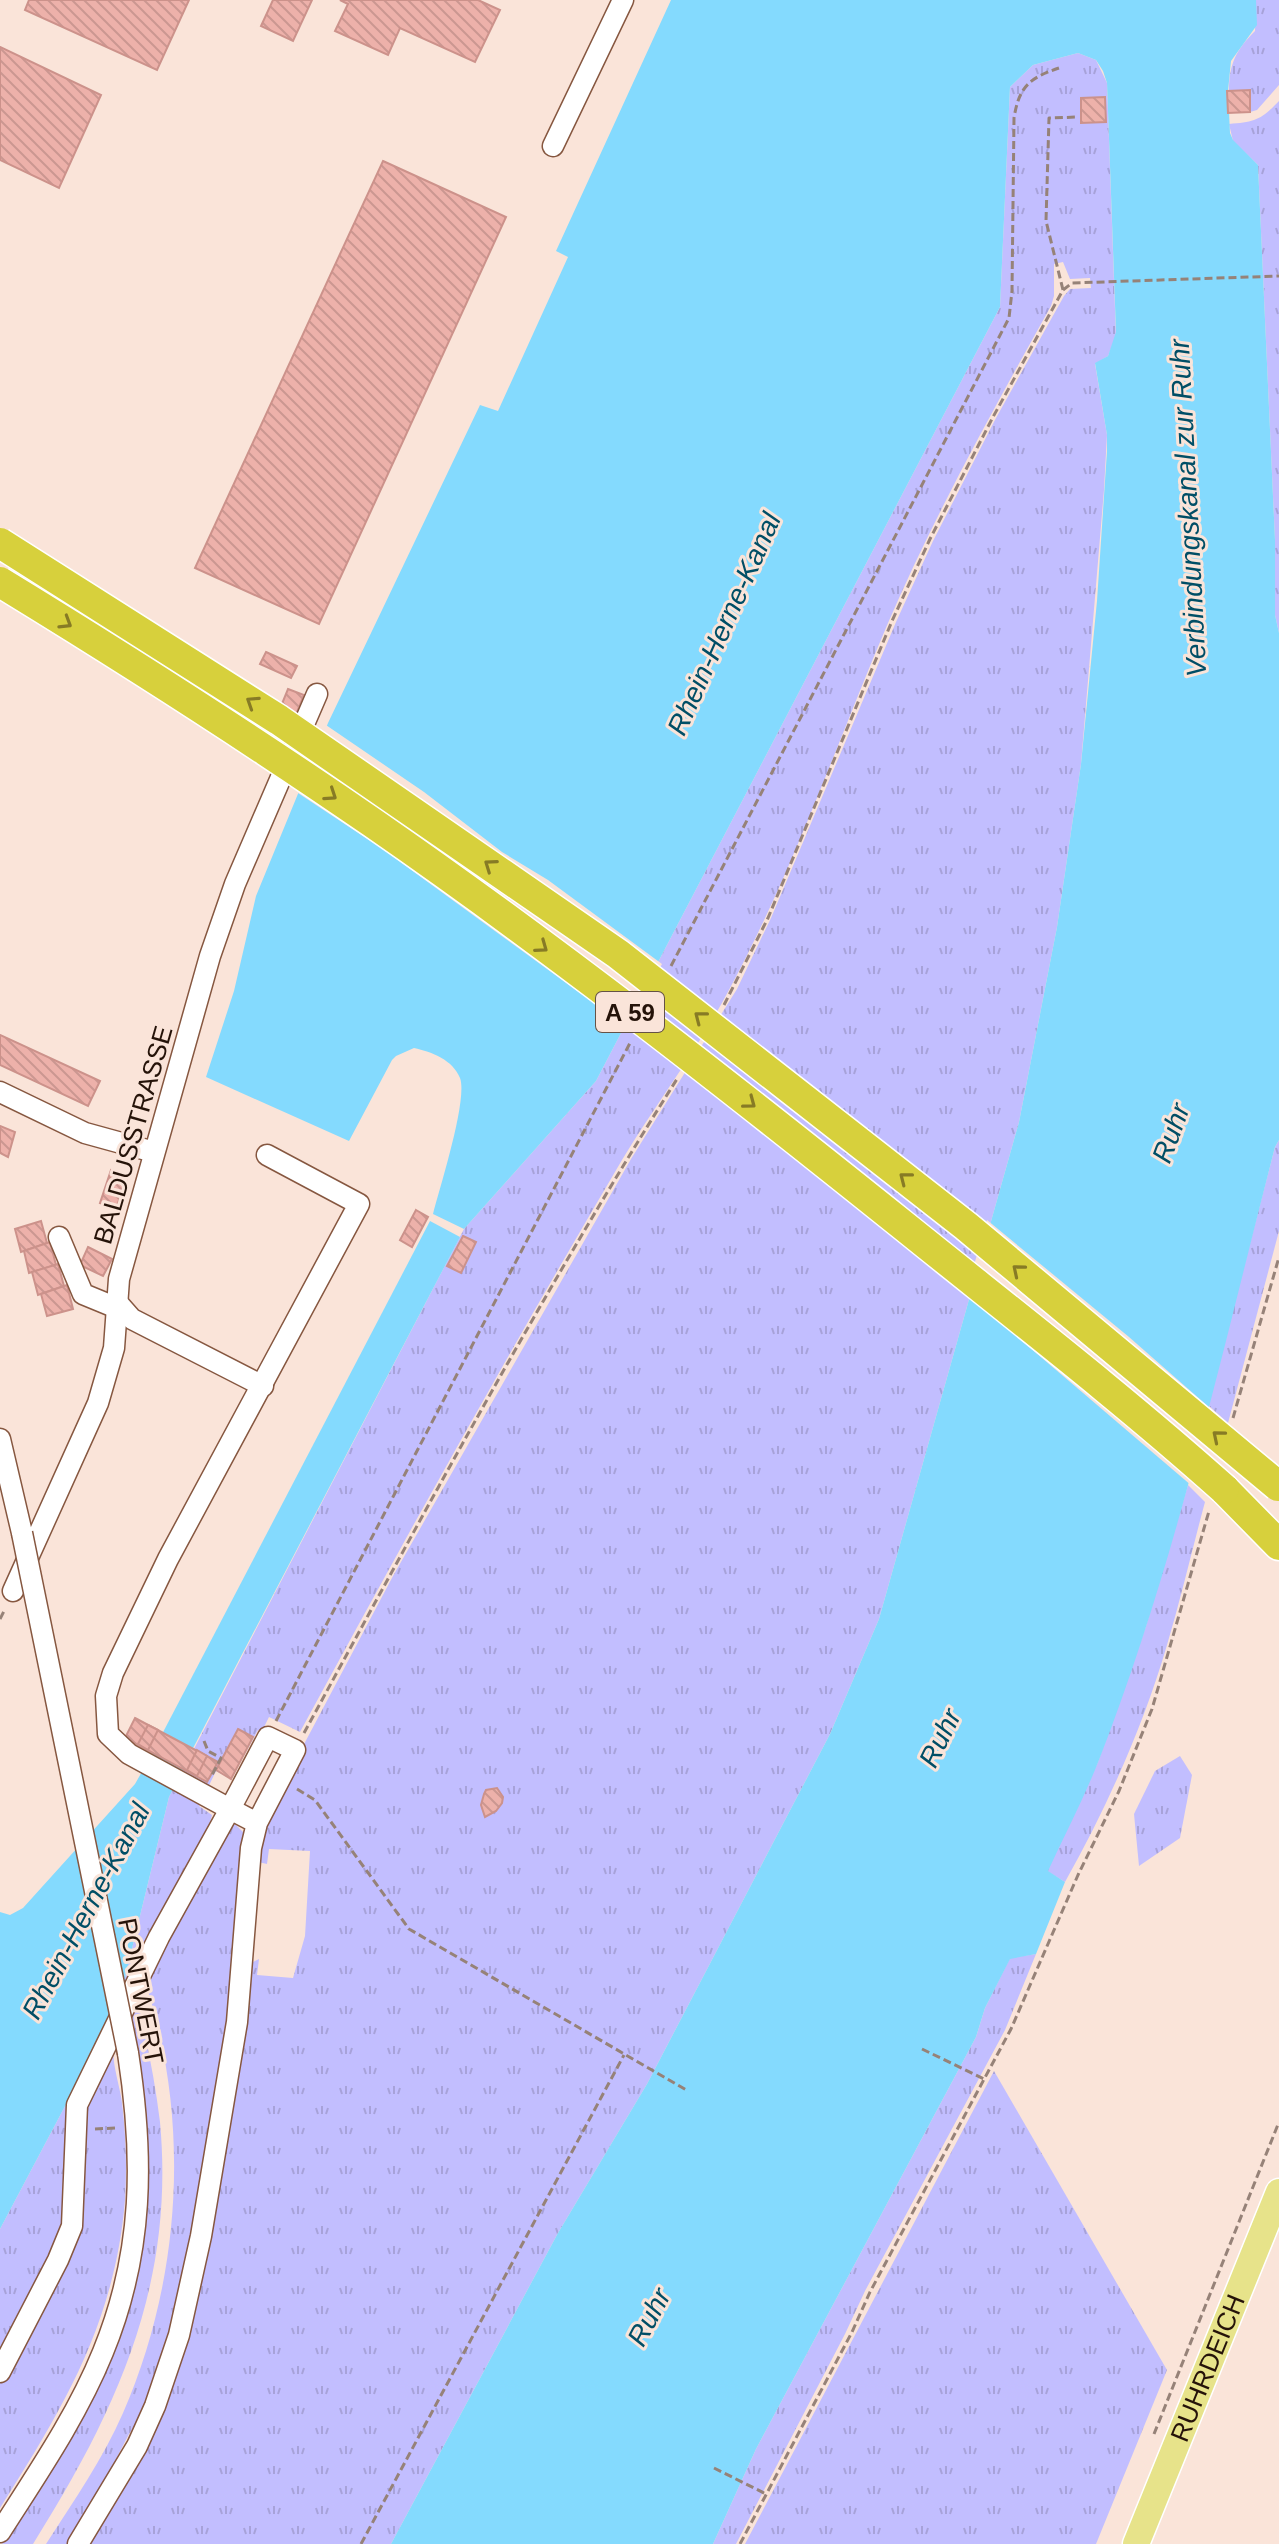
<svg xmlns="http://www.w3.org/2000/svg" width="1279" height="2544" viewBox="0 0 1279 2544" font-family="Arial,sans-serif">
  <style>
    .grass { fill: url(#grass-tufts) }
    .water { fill: #84dafe }
    .pier { fill: #fae4d9 }
    .building { fill: url(#building-back-hatch); stroke: #cc928b; stroke-width: 2 }
    .lines { fill: none; stroke-linecap: round; stroke-linejoin: round }
    .minor-casing { stroke: #865740; stroke-width: 23 }
    .major-casing { stroke: #fff; stroke-width: 29 }
    .highway-casing { stroke: #fff; stroke-width: 33 }
    .path { stroke: #968278; stroke-width: 3; stroke-dasharray: 8 4; stroke-linecap: butt }
    .minor { stroke: #fff; stroke-width: 20 }
    .major { stroke: #e7e38a; stroke-width: 26 }
    .highway { stroke: #d7d03c; stroke-width: 30 }
    .minor-bridge-casing { stroke: #865740; stroke-width: 23; stroke-linecap: butt }
    .highway-bridge-casing { stroke: #fff; stroke-width: 33; stroke-linecap: butt }
    .minor-bridge { stroke: #fff; stroke-width: 20 }
    .highway-bridge { stroke: #d7d03c; stroke-width: 30 }
    .oneway { stroke: #877b25 }
    .labels { text-anchor: middle; dominant-baseline: central; stroke-width: 6; stroke-linejoin: round; paint-order: stroke }
    .shield { fill: #fae4d9; stroke: #655247; stroke-width: 2 }
    .shield-label { font-size: 24px; font-weight: bold; fill: #251309 }
    .street-label { font-size: 26px; fill: #251309; stroke: #fae4d9 }
    .water-label { font-size: 28px; font-style: italic; fill: #004e66; stroke: #fae4d9 }
  </style>
  <defs>
    <pattern id="grass-tufts" width="24" height="20" patternUnits="userSpaceOnUse" patternTransform="scale(2)"><rect width="24" height="20" fill="#c2beff"/><path d="M3 7l-1-3M5 7V3M7 7l1-3M15 17l-1-3M17 17v-4M19 17l1-3" fill="none" stroke="#a7a2d9"/></pattern>
    <pattern id="building-back-hatch" width="6" height="6" patternUnits="userSpaceOnUse" patternTransform="scale(2)"><rect width="6" height="6" fill="#edb1aa"/><path d="M-1 5l2 2M0 0l6 6M5-1l2 2" fill="none" stroke="#cb9791"/></pattern>
  </defs>
  <rect width="100%" height="100%" fill="#fae4d9"/>
  <g class="grass">
    <path d="M 1256,0 L 1279,0 L 1279,85 L 1257,110 L 1250,112 L 1250,91 L 1229,91 C 1229,64 1236,50 1255,31 Z"/>
    <path d="M 1078,53 L 1096,60 L 1107,83 L 1116,337 L 1108,356 L 1095,364 L 1107,435 L 1104,490 L 1081,764 L 1057,927 L 1019,1122 L 879,1619 L 830,1734 L 647,2084 L 558,2233 L 391,2544 L 84,2544 L 161,2407 L 251,1963 L 259,1959 L 257,1975 L 293,1978 L 305,1936 L 310,1851 L 269,1849 L 267,1864 L 258,1862 L 255,1858 L 275,1799 L 393,1576 L 631,1159 L 737,989 L 771,918 L 896,622 L 933,541 L 996,418 L 1064,296 L 1070,289 L 1091,288 L 1090,278 L 1070,279 L 1063,262 L 1054,264 L 1054,296 L 1051,306 C 993,410 935,514 888,623 C 836,745 793,871 730,988 C 699,1048 657,1102 622,1160 C 511,1348 404,1540 300,1732 L 269,1717 L 262,1731 L 258,1730 L 231,1779 L 216,1771 L 199,1806 L 212,1815 L 210,1823 L 222,1830 L 232,1824 L 236,1825 L 245,1834 L 238,1948 L 196,2235 L 151,2402 L 129,2434 L 72,2544 L 46,2544 C 73,2502 103,2459 123,2413 C 181,2280 191,2123 146,1985 L 137,1997 C 146,2038 155,2080 160,2122 C 175,2285 117,2410 33,2544 L 2,2544 L 40,2485 L 129,2305 L 142,2252 L 148,2200 L 148,2154 L 144,2099 L 131,2017 C 126,2026 116,2038 114,2049 C 111,2060 121,2090 122,2103 C 126,2135 127,2168 125,2200 C 115,2322 64,2407 0,2508 L 0,2229 L 118,2006 L 169,1797 L 464,1229 L 596,1081 L 1000,307 L 1010,87 L 1033,65 Z"/>
    <path d="M 1279,101 L 1279,633 L 1275,615 L 1275,540 L 1258,165 L 1233,141 L 1229,124 C 1255,122 1261,120 1279,101 Z"/>
    <polygon points="1279,1140 1279,1231 1228,1423 1208,1405 1275,1147"/>
    <path d="M 1188,1485 L 1205,1502 C 1192,1550 1181,1598 1167,1645 C 1143,1727 1107,1807 1065,1882 L 1047,1871 L 1098,1762 L 1146,1626 Z"/>
    <polygon points="1180,1756 1192,1775 1180,1838 1139,1866 1134,1814 1155,1771"/>
    <polygon points="1036,1954 1005,2030 865,2291 845,2334 736,2544 713,2544 756,2449 976,2037 985,2008 1010,1958"/>
    <polygon points="994,2071 1167,2370 1096,2544 745,2544"/>
  </g>
  <g class="water">
    <path d="M 671,0 L 1256,0 L 1257,25 L 1231,61 L 1228,91 L 1230,133 L 1233,140 L 1258,165 L 1275,540 L 1275,615 L 1279,633 L 1279,1140 L 1275,1147 C 1222,1352 1176,1562 1099,1760 C 1084,1798 1065,1834 1048,1871 L 1065,1882 L 1036,1954 L 1010,1959 L 985,2008 L 976,2037 L 756,2449 L 713,2544 L 391,2544 L 558,2233 L 647,2084 L 830,1734 L 879,1619 L 1019,1122 L 1057,927 L 1081,764 L 1097,601 L 1107,451 L 1107,435 L 1095,363 L 1108,356 L 1116,332 L 1107,83 L 1103,71 L 1096,60 L 1078,53 L 1033,65 L 1010,87 L 1000,307 L 596,1081 L 464,1229 L 433,1214 C 440,1187 468,1099 460,1078 C 453,1060 432,1052 414,1048 L 396,1056 L 392,1060 L 349,1141 L 206,1077 L 234,991 L 256,896 L 309,767 L 332,733 L 326,728 L 328,723 L 480,405 L 498,411 L 568,257 L 556,251 Z"/>
    <polygon points="430,1221 460,1237 190,1754 160,1738"/>
    <polygon points="156,1747 186,1764 169,1797 118,2006 0,2229 0,1912 10,1915 23,1908 135,1784"/>
  </g>
  <g class="pier">
    <polygon points="323,723 424,792 502,852 548,880 662,964 628,1028 384,850 295,791 305,765 327,733 322,729"/>
    <polygon points="987,1220 1129,1337 1211,1409 1192,1486 966,1293"/>
  </g>
  <g class="building">
    <polygon points="29,0 189,0 157,70 25,10"/>
    <polygon points="273,0 312,0 293,41 261,26"/>
    <polygon points="340,0 478,0 500,10 475,62 400,28 388,55 335,31 348,4"/>
    <polygon points="0,47 101,95 59,188 0,160"/>
    <polygon points="1250,90 1250,112 1228,113 1227,91"/>
    <polygon points="1105,97 1106,122 1081,123 1081,98"/>
    <polygon points="383,161 506,217 319,624 195,568"/>
    <polygon points="266,652 297,666 291,678 260,664"/>
    <polygon points="288,689 304,695 293,722 277,716"/>
    <polygon points="0,1035 100,1081 88,1106 0,1065"/>
    <polygon points="0,1126 15,1132 8,1157 0,1153"/>
    <polygon points="111,1170 128,1176 116,1208 100,1203"/>
    <polygon points="416,1210 428,1217 412,1247 400,1240"/>
    <polygon points="41,1221 47,1243 21,1252 15,1229"/>
    <polygon points="463,1236 476,1242 461,1273 447,1266"/>
    <polygon points="50,1242 56,1265 29,1273 24,1251"/>
    <polygon points="88,1247 112,1259 103,1276 80,1265"/>
    <polygon points="58,1264 64,1286 38,1295 32,1272"/>
    <polygon points="67,1285 73,1309 47,1316 41,1294"/>
    <polygon points="135,1718 218,1762 207,1782 125,1738"/>
    <polygon points="148,1725 158,1730 148,1750 138,1744"/>
    <polygon points="238,1729 253,1737 231,1779 216,1770"/>
    <polygon points="197,1750 207,1756 197,1776 187,1770"/>
    <polygon points="497,1788 503,1797 502,1803 496,1811 485,1817 481,1805 484,1794 486,1790"/>
  </g>
  <g class="lines">
    <g class="minor-casing">
      <g id="minor">
        <polyline points="553,146 623,0"/>
        <polyline points="0,1092 85,1133 154,1152"/>
        <polyline points="59,1237 83,1294 117,1308"/>
        <polyline points="117,1302 132,1319 263,1386"/>
        <polyline points="0,1439 22,1533"/>
        <polyline points="13,1591 98,1403 114,1348 119,1279 210,956 235,884 317,694"/>
        <polyline points="0,2372 58,2260 72,2226 77,2105 159,1937 230,1809 129,1754 108,1734 106,1696 113,1673 168,1559 359,1204 267,1155"/>
        <path d="M 0,2532 C 37,2474 77,2416 103,2352 C 144,2252 144,2157 128,2053"/>
        <polyline points="78,2544 137,2446 155,2406 179,2335 201,2236 237,2022 251,1848 257,1823 295,1750 268,1737 230,1809 257,1823"/>
      </g>
    </g>
    <g class="major-casing">
      <g id="major">
        <path id="s1" d="M 1136,2544 L 1279,2192"/>
      </g>
    </g>
    <g class="highway-casing">
      <polyline id="highway" points="1224,1489 1279,1545"/>
    </g>
    <g class="path">
      <polyline points="1063,290 1046,221 1049,118 1078,117"/>
      <path d="M 671,966 L 1009,318 L 1012,291 L 1014,118 C 1019,87 1029,78 1059,68"/>
      <polyline points="724,1005 768,918 892,621 930,539 993,417 1063,290 1072,283 1279,276"/>
      <polyline points="1233,1418 1279,1257"/>
      <polyline points="0,1619 5,1609"/>
      <polyline points="276,1721 630,1043"/>
      <path d="M 304,1733 C 424,1513 543,1291 677,1079"/>
      <polyline points="204,1741 208,1751 221,1758 211,1777"/>
      <polyline points="297,1789 315,1800 409,1929 688,2091"/>
      <polyline points="922,2049 984,2079"/>
      <polyline points="95,2129 116,2128"/>
      <polyline points="1154,2434 1279,2122"/>
      <polyline points="714,2468 766,2494"/>
      <polyline points="361,2544 624,2055"/>
      <polyline points="740,2544 852,2332 870,2292 1011,2029 1078,1875 1119,1791 1152,1709 1209,1511"/>
    </g>
    <use href="#minor" class="minor"/>
    <use href="#major" class="major"/>
    <use href="#highway" class="highway"/>
    <g class="minor-bridge-casing">
      <polyline id="minor-bridge" points="22,1533 128,2053"/>
    </g>
    <g class="highway-bridge-casing">
      <g id="highway-bridge">
        <polyline points="0,543 279,720 618,954 966,1226 1278,1486"/>
        <path d="M 0,582 C 126,659 251,739 373,823 C 555,949 732,1088 904,1226 C 1012,1313 1121,1397 1224,1489"/>
      </g>
    </g>
    <use href="#minor-bridge" class="minor-bridge"/>
    <use href="#highway-bridge" class="highway-bridge"/>
  </g>
  <defs><path id="oneway-chevron" d="M-2-3.5L2.5 0L-2 3.5" fill="none" stroke-width="1.6" stroke-linecap="round" stroke-linejoin="round" transform="scale(2)"/></defs>
  <g class="oneway">
    <use href="#oneway-chevron" transform="translate(66 623) rotate(32)"/>
    <use href="#oneway-chevron" transform="translate(252 702) rotate(-147)"/>
    <use href="#oneway-chevron" transform="translate(331 795) rotate(34)"/>
    <use href="#oneway-chevron" transform="translate(490 865) rotate(-145)"/>
    <use href="#oneway-chevron" transform="translate(542 947) rotate(36)"/>
    <use href="#oneway-chevron" transform="translate(700 1017) rotate(-142)"/>
    <use href="#oneway-chevron" transform="translate(750 1103) rotate(37)"/>
    <use href="#oneway-chevron" transform="translate(905 1178) rotate(-142)"/>
    <use href="#oneway-chevron" transform="translate(1018 1270) rotate(-140)"/>
    <use href="#oneway-chevron" transform="translate(1218 1436) rotate(-140)"/>
  </g>
  <g class="labels">
    <rect class="shield" x="596" y="992" width="68" height="40" rx="6"/>
    <g class="shield-label">
      <text x="630" y="1012">A 59</text>
    </g>
    <g class="street-label">
      <text transform="translate(133 1135) rotate(-74)">BALDUSSTRASSE</text>
      <text transform="translate(141 1991) rotate(79)">PONTWERT</text>
      <text stroke="none"><textPath href="#s1" startOffset="190">RUHRDEICH</textPath></text>
    </g>
    <g class="water-label">
      <text transform="translate(1188 508) rotate(-93)">Verbindungskanal zur Ruhr</text>
      <text transform="translate(724 624) rotate(-66)">Rhein-Herne-Kanal</text>
      <text transform="translate(1171 1133) rotate(-70)">Ruhr</text>
      <text transform="translate(940 1738) rotate(-64)">Ruhr</text>
      <text transform="translate(86 1911) rotate(-62)">Rhein-Herne-Kanal</text>
      <text transform="translate(649 2317) rotate(-62)">Ruhr</text>
    </g>
  </g>
</svg>
